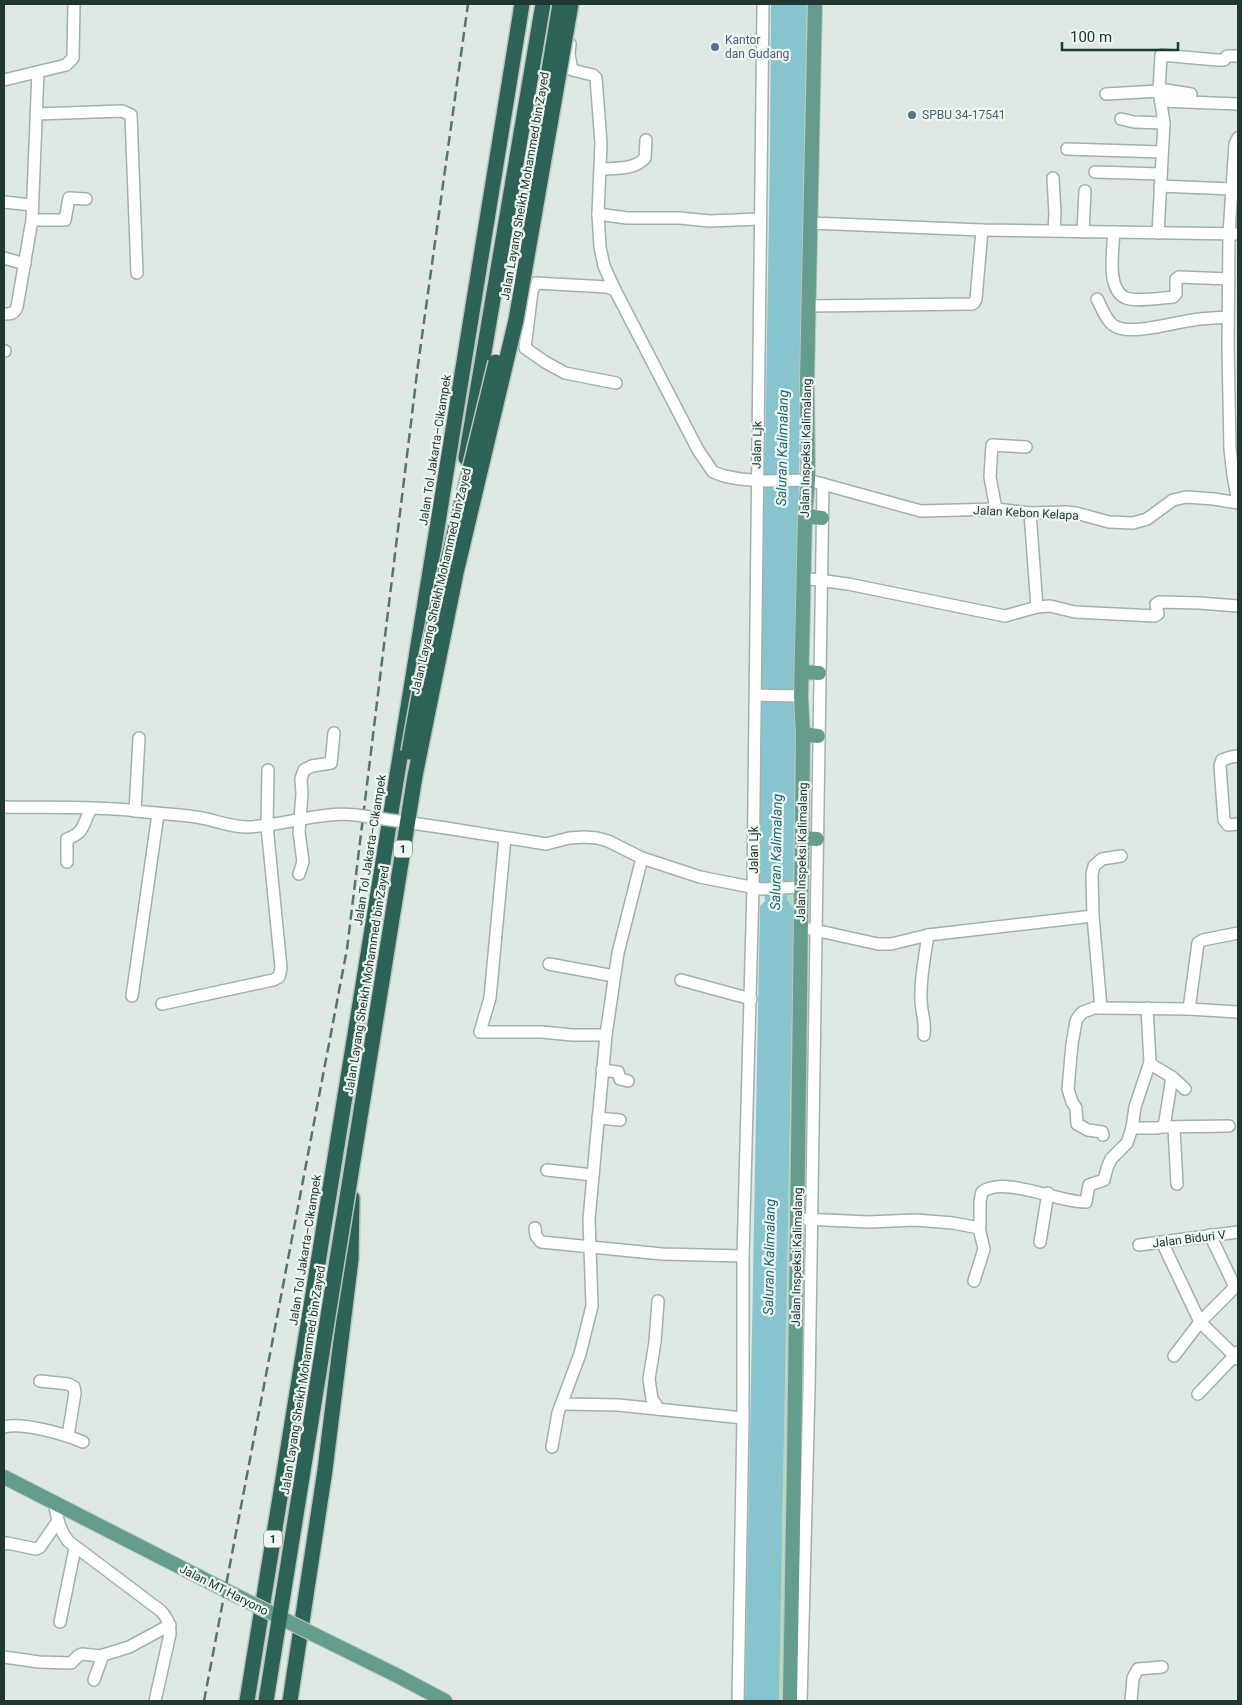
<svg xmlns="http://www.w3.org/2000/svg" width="1242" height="1705" viewBox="0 0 1242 1705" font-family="Roboto,sans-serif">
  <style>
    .green { fill: #b7dac0 }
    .water { fill: #87c4cd }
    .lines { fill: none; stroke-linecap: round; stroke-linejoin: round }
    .minor-casing { stroke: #a1b0ab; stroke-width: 14 }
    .major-casing { stroke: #bcc3c1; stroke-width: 16 }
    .highway-casing { stroke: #bcc3c1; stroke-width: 18 }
    .minor { stroke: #fff; stroke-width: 11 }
    .major { stroke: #649d8d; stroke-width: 14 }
    .highway { stroke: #2d6356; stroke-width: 15 }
    .rail { stroke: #5a746c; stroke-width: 2.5; stroke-dasharray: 10 5; stroke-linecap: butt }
    .minor-bridge-casing { stroke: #a1b0ab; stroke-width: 14; stroke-linecap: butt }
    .major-bridge-casing { stroke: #bcc3c1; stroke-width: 16; stroke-linecap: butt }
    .highway-bridge-casing { stroke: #bcc3c1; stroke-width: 18; stroke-linecap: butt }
    .minor-bridge { stroke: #fff; stroke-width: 11 }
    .major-bridge { stroke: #649d8d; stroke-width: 14 }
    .highway-bridge { stroke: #2d6356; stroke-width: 15 }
    .service-dot { fill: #5c6f8a; stroke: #eef6f2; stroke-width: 2 }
    .labels { text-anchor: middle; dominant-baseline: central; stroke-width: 4.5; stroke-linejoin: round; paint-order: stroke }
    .shield { fill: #eef6f2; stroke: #5e716b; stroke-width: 1 }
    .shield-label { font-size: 11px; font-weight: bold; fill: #203831 }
    .service-label { font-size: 12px; fill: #4e5e75; stroke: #eef6f2; text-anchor: start }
    .street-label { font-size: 12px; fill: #203831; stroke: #eef6f2 }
    .water-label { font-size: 14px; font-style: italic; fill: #1d6671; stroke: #eef6f2 }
  </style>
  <rect width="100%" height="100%" fill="#dee9e4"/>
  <polygon class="green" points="807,4 815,4 791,1701 779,1701 794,908 787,900 788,889 793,884"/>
  <polygon class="water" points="771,4 807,4 804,152 793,884 788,889 787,900 794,908 779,1701 745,1701 760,906 765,901 764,886 758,881 770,153"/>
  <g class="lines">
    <g class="minor-casing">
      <g id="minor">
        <polyline points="570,44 569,54 572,70 593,75 596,78 601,143 598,214 600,247 604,266 615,290"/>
        <polyline points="4,80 66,65 73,58 74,4"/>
        <polyline points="1159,89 1191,94"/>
        <polyline points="1106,94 1159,91"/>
        <polyline points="1161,101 1238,104"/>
        <polyline points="37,114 122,111 131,115 137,273"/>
        <polyline points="1121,119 1134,122 1164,123"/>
        <polyline points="1067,149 1162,152"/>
        <path d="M 601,169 C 616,168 634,170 645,158 L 646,140"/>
        <polyline points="1095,172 1161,174"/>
        <polyline points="1053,178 1055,214 1054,231"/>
        <polyline points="1160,186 1232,189"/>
        <polyline points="4,202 32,205"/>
        <polyline points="598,214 627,218 680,218 709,221 760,219"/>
        <polyline points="32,220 65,220 69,198 86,199"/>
        <polyline points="811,223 982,230 1238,234"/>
        <polyline points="1083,232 1085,191"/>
        <path d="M 1114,232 C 1113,250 1106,290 1126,298 C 1137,302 1161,298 1173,297 L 1176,294 L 1176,279 L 1179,277 L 1229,279"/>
        <polyline points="1158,233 1164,123 1159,91 1161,55 1217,60 1224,60 1227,56 1238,56"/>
        <polyline points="4,258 25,264"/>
        <path d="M 1097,299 C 1102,308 1105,319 1113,325 C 1128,337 1175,322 1193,320 C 1205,318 1217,318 1228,317"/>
        <polyline points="810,306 972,304 974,303 976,299 982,230"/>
        <path d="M 4,314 C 11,314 14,314 17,307 L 32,220 L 38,72"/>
        <polyline points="4,351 5,351"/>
        <polyline points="616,383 565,373 545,362 525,348 532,291 536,283 607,287 615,290 698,450 713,472 724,476 740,479 765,481 808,480 921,511 996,509 1030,513 1065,512 1076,513 1109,522 1133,523 1147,519 1173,500 1186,497 1214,499 1238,503 1233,475 1230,449 1228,347 1229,234 1235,144 1238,138"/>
        <polyline points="996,509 990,477 992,445 1026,447"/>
        <polyline points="1030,513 1037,607"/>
        <polyline points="803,578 848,584 1005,616 1037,607 1050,606 1075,612 1155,616 1158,614 1156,604 1159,602 1199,603 1238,606"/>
        <polyline points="756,695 801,696"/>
        <polyline points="1238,756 1231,757 1222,760 1220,766 1224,820 1228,825 1238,824"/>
        <path d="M 4,807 C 48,808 93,806 137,811 C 159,814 181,814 202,818 C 217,821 231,827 247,827 C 284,826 319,811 356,815"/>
        <polyline points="135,811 139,738"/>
        <polyline points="446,828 546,844 569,838 584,837 597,838 608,841 642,858 700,877 761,889 801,887"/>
        <polyline points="505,838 490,998 480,1032 542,1032 572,1035 606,1035"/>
        <path d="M 67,862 L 67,839 C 86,832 82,824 91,809"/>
        <polyline points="299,874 303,862 299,832 302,794 301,779 304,770 312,766 331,763 334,733"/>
        <polyline points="810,929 878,944 891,944 928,935 1093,916"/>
        <polyline points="549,964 614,976"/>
        <polyline points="681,980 751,999"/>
        <polyline points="132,996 158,814"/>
        <polyline points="162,1004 273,980 279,977 281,968 267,826 268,770"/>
        <polyline points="1101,1008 1093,916 1092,874 1094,866 1102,859 1121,856"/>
        <polyline points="1147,1008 1150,1062 1152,1065 1172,1077 1185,1089"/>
        <polyline points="1189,1009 1198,943 1203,940 1238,933"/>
        <path d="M 924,1035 C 926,1022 921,1012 921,999 C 920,978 925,956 928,935"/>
        <polyline points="602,1070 618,1072 620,1079 628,1081"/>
        <polyline points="598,1118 620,1120"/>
        <polyline points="1161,1127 1229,1126"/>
        <polyline points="1132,1128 1158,1128 1163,1126 1165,1121 1172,1077"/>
        <polyline points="1174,1128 1177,1184"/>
        <polyline points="1103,1135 1102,1132 1088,1130 1077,1124 1076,1108 1072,1102 1068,1089 1072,1044 1076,1021 1079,1016 1083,1012 1094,1008 1101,1008 1189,1009 1238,1012"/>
        <polyline points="547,1170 593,1175"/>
        <path d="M 803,1219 L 869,1222 L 915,1220 L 953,1223 L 979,1228 L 980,1226 L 980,1201 L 982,1192 C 1004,1175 1060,1203 1086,1202 L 1089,1185 L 1104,1180 L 1107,1168 L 1111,1159 L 1127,1143 L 1132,1128 L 1135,1107 L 1150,1062"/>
        <polyline points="535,1228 536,1236 541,1242 662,1254 743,1256"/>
        <polyline points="1210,1235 1235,1287"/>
        <polyline points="1040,1242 1048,1193"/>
        <polyline points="1162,1242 1200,1322 1238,1359"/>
        <polyline points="1139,1245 1238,1232"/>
        <polyline points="974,1281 984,1249 979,1228"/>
        <polyline points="658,1301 655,1342 649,1379 652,1399 659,1409"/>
        <polyline points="1174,1356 1200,1322 1238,1284"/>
        <polyline points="40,1381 68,1384 74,1387 75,1393 68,1436"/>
        <polyline points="1198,1394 1238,1352"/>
        <polyline points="563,1402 566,1404 618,1405 743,1418"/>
        <path d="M 4,1427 C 23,1422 64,1434 83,1442"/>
        <polyline points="552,1447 558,1413 580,1354 592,1306 589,1219 606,1035 618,953 642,858"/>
        <path d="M 54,1502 C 57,1517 59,1529 68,1541 L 161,1611 C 168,1619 170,1624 170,1634 L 155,1701"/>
        <polyline points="4,1544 7,1543 36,1549 40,1547 58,1521"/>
        <polyline points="60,1622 75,1548"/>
        <polyline points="4,1657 39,1662 71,1663 78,1656 82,1654 100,1656 129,1647 170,1625"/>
        <polyline points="94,1680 103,1655"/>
        <polyline points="738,1701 743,1418 743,1256 753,887 763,4"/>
        <polyline points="801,1701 809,1389 823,484"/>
        <polyline points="1131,1701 1133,1678 1138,1669 1162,1667"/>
      </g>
    </g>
    <g class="major-casing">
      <g id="major">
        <polyline points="805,516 822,518"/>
        <polyline points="803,672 819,673"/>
        <polyline points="803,734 818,736"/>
        <polyline points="802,838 817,839"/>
        <polyline points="4,1477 227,1591"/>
        <polyline points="317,1636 398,1676 445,1701"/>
        <polyline points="790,1701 794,1467 802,838 803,734 801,696 805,516 808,480 807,381 815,4"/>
      </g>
    </g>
    <g class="highway-casing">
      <g id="highway">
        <polyline points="466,458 543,4"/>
        <polyline points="247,1701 522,4"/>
        <polyline points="290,1701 325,1470 351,1259 352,1198"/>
      </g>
    </g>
    <use href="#minor" class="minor"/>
    <use href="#major" class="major"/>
    <use href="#highway" class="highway"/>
    <polyline class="rail" points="204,1701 347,949 418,365 468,4"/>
    <g class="minor-bridge-casing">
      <polyline id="minor-bridge" points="356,815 446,828"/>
    </g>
    <g class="major-bridge-casing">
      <polyline id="major-bridge" points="227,1591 317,1636"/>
    </g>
    <g class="highway-bridge-casing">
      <g id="highway-bridge">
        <polyline points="524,222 560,4"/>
        <path d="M 409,752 C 431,620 465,491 496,362"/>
        <polyline points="266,1701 415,776 456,573 516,320 571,4"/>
      </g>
    </g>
    <use href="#minor-bridge" class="minor-bridge"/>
    <use href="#major-bridge" class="major-bridge"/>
    <use href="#highway-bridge" class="highway-bridge"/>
  </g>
  <g class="service-dot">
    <circle cx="715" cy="47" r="5"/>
    <circle cx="912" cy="115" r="5"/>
  </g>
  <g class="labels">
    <g class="shield">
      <rect x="394" y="840.5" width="18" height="17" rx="4"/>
      <rect x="264" y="1530.5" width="18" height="17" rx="4"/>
    </g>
    <g class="shield-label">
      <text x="403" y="849">1</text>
      <text x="273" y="1539">1</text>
    </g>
    <g class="service-label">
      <text x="725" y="40">Kantor<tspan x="725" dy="14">dan Gudang</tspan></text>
      <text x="922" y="115">SPBU 34-17541</text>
    </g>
    <g class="street-label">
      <text transform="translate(525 186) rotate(-80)">Jalan Layang Sheikh Mohammed bin Zayed</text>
      <text transform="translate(757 445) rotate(-89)">Jalan Ljk</text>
      <text transform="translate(806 448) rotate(-89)">Jalan Inspeksi Kalimalang</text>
      <text transform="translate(435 450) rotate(-81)">Jalan Tol Jakarta–Cikampek</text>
      <text transform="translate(1026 513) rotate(3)">Jalan Kebon Kelapa</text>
      <text transform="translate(441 581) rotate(-77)">Jalan Layang Sheikh Mohammed bin Zayed</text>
      <text transform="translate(370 850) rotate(-81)">Jalan Tol Jakarta–Cikampek</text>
      <text transform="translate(754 850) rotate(-90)">Jalan Ljk</text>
      <text transform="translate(802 852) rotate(-89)">Jalan Inspeksi Kalimalang</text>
      <text transform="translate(367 980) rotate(-81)">Jalan Layang Sheikh Mohammed bin Zayed</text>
      <text transform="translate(1189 1239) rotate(-7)">Jalan Biduri V</text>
      <text transform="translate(305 1250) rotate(-81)">Jalan Tol Jakarta–Cikampek</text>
      <text transform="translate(797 1257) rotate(-89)">Jalan Inspeksi Kalimalang</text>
      <text transform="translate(303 1380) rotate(-81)">Jalan Layang Sheikh Mohammed bin Zayed</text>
      <text transform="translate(224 1590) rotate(27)">Jalan MT Haryono</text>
    </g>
    <g class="water-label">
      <text transform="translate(782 448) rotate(-89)">Saluran Kalimalang</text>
      <text transform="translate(776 852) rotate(-89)">Saluran Kalimalang</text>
      <text transform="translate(769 1257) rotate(-89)">Saluran Kalimalang</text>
    </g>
  </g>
  <rect width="1242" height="1705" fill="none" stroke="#203831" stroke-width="10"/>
  <path d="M1062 42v8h116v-8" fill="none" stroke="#203831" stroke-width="2.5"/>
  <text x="1070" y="42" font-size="15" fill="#203831" stroke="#eef6f2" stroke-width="4" paint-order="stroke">100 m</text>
</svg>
